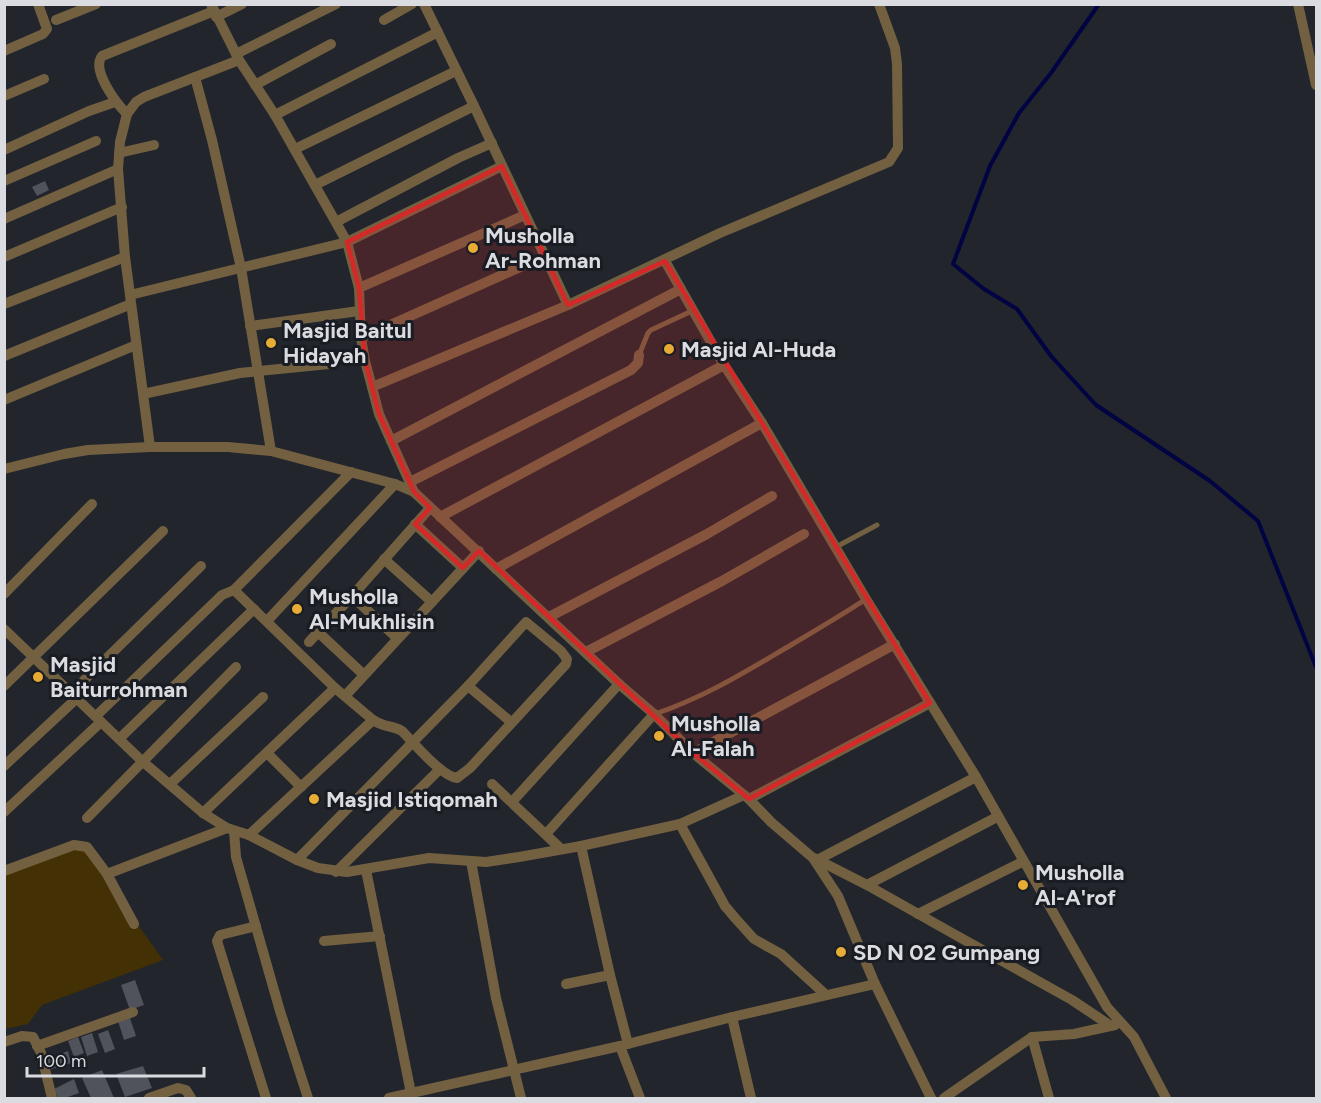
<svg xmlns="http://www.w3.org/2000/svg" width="1321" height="1103" viewBox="0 0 1321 1103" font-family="Figtree,sans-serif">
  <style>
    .green { fill: #443005 }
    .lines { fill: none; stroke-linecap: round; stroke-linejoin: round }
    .stream { stroke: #020342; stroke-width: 4 }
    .building { fill: #50535c }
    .service { stroke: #726041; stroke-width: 5 }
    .minor { stroke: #726041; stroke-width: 10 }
    .marked { fill: #d62828; fill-opacity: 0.2; stroke: #d62828; stroke-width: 4.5; stroke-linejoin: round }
    .poi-dot { fill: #e7ac36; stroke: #191c23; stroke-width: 2 }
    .labels { text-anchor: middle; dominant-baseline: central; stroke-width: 6; stroke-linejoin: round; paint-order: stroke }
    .poi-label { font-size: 22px; font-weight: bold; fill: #dadce1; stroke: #191c23; text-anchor: start }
  </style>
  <rect width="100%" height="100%" fill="#22252c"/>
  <polygon class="green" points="79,842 163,960 42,1005 28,1024 5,1029 4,876"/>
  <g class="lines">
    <polyline class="stream" points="1099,4 1051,73 1019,113 990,166 953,264 984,289 1017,309 1051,356 1096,405 1210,481 1258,521 1316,667"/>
  </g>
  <g class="building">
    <polygon points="45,181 49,190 37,196 32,187"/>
    <polygon points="135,980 144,1005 130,1010 121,985"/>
    <polygon points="130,1018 136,1036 124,1040 118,1021"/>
    <polygon points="108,1030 115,1049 105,1053 98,1034"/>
    <polygon points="92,1033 98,1052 87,1056 81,1037"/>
    <polygon points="78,1037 84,1053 74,1057 68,1041"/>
    <polygon points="68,1051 71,1063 49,1070 46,1059"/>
    <polygon points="143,1066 152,1088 125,1097 116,1074"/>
    <polygon points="102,1070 114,1098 91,1098 82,1078"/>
    <polygon points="74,1079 79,1093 65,1098 58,1098 54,1089"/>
  </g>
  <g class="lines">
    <g class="service">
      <polyline points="639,355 648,333 651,330 694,310"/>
      <polyline points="836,547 877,525"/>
      <path d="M 655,714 C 707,696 745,672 791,645 C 816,630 842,615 866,599"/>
    </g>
    <g class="minor">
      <polyline points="211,4 239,60 275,115 347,242 359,288 361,338 365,361 372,387"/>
      <polyline points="424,4 474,106 568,305"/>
      <polyline points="879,4 895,48 897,64 898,148 889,162 720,233 568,305 372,387 379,414 414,492 619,684 654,714 693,753 749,799 771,822 813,858 838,896 875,984 931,1098"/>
      <polyline points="1298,4 1316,85"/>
      <polyline points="216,17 242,4"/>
      <polyline points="56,20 96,4"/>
      <polyline points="384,20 412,4"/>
      <polyline points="4,51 43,34 47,29 38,4"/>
      <polyline points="236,54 336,4"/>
      <polyline points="195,77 212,140 241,268 271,451"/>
      <polyline points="255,85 331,44"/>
      <polyline points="4,96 44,79"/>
      <path d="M 127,114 C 116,103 91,70 102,56 L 214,11"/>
      <polyline points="275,115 438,32"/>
      <polyline points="295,149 456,71"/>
      <polyline points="4,150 89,111 115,102"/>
      <polyline points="119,153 154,145"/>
      <polyline points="4,181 96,141"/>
      <polyline points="315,185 474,106"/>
      <polyline points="4,219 118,169"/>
      <polyline points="336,222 458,158 492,143"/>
      <polyline points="4,257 122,207"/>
      <polyline points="665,261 724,365 762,423 866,599 976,777 1107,1007 1134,1037 1166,1098"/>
      <polyline points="359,288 525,215"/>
      <polyline points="130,295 347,242 502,166"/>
      <polyline points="4,304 125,257"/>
      <polyline points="250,326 359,311"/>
      <polyline points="361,338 545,256"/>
      <polyline points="4,356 131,304"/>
      <polyline points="143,394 240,373 329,364"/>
      <polyline points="4,400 136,345"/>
      <polyline points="391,441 681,289"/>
      <polyline points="150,447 125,257 118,169 120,142 127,114 136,102 144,97 239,60"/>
      <polyline points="4,469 64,454 88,450 150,447 228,447 271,451 395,484 414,492"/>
      <polyline points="410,482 631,370 638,363 639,355"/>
      <polyline points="440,517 724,365"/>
      <polyline points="415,524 463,568"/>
      <polyline points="384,559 432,602"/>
      <polyline points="496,569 762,423"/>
      <polyline points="234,590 351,472"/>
      <polyline points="4,594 92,504"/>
      <polyline points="352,596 430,508"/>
      <polyline points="549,617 707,534 772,496"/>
      <polyline points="267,621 395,484"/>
      <polyline points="4,629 142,761 203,813 227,828 249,835 297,860 318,868 347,872 429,858 486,862 519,857 581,846 680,824 744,795"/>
      <polyline points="318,632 364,675"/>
      <polyline points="309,642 352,596 397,638"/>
      <polyline points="586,652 722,581 804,534"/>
      <polyline points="4,686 163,531"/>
      <polyline points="71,693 201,566"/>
      <polyline points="345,696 479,551"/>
      <polyline points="96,716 222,595 234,590 335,688 203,813"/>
      <path d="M 373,720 C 385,728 392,725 402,731 C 414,743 441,776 457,778 L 470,768 L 566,664 L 567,659 L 561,651 L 526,622 L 468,686"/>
      <polyline points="120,738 254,609"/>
      <polyline points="267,753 301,787"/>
      <polyline points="693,753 895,644"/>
      <polyline points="4,766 76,699"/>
      <polyline points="170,784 263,697"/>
      <polyline points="492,784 560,848"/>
      <polyline points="749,799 930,703"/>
      <polyline points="512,802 619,684"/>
      <polyline points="4,812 101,722"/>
      <polyline points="87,818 236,667"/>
      <polyline points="680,824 725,906 736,919 754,939 781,954 826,995"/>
      <polyline points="234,831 236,857 280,1011 308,1098"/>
      <polyline points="546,834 654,714"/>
      <polyline points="249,835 373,720 335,688"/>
      <polyline points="581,846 610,975 628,1044"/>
      <polyline points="814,858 867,885 952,933 1072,1000 1111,1026"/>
      <polyline points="819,859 976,777"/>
      <polyline points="297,860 468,686 511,722"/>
      <polyline points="471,861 496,998 521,1098"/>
      <polyline points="366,870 412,1098"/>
      <polyline points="4,871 74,845 87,847 107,874 134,924"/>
      <polyline points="336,872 440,769"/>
      <polyline points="107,874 227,828"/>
      <polyline points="867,885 997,817"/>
      <polyline points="918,914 1022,862"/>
      <polyline points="256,926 220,935 217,941 266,1098"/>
      <polyline points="324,941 380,936"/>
      <polyline points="566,984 610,975"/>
      <polyline points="732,1017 751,1098"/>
      <polyline points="1032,1037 1049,1098"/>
      <polyline points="4,1042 22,1036 33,1037 41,1053 52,1098"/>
      <polyline points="37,1046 133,1012"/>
      <polyline points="620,1046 640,1098"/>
      <polyline points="149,1098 178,1088 186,1090 191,1098"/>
      <polyline points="389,1098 620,1046 732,1017 875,984"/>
      <polyline points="944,1098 1032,1037 1074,1034 1115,1025"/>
    </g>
  </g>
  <path class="marked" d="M 502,166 L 568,305 L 665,261 L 930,703 L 749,799 L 693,753 L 479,551 L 463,568 L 415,524 L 430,508 L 414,492 L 379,414 L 365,361 L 359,288 L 347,242 Z"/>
  <g class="poi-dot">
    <circle cx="473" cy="248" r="6"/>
    <circle cx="271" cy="343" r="6"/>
    <circle cx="669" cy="349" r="6"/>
    <circle cx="297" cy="609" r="6"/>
    <circle cx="38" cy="677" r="6"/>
    <circle cx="659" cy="736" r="6"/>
    <circle cx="314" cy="799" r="6"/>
    <circle cx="1023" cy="885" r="6"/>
    <circle cx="841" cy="952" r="6"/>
  </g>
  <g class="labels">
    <g class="poi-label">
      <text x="485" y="235">Musholla<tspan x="485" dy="25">Ar-Rohman</tspan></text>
      <text x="283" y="330">Masjid Baitul<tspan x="283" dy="25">Hidayah</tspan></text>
      <text x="681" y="349">Masjid Al-Huda</text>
      <text x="309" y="596">Musholla<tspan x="309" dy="25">Al-Mukhlisin</tspan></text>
      <text x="50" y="664">Masjid<tspan x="50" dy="25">Baiturrohman</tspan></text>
      <text x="671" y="723">Musholla<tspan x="671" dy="25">Al-Falah</tspan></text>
      <text x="326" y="799">Masjid Istiqomah</text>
      <text x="1035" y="872">Musholla<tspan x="1035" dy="25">Al-A'rof</tspan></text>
      <text x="853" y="952">SD N 02 Gumpang</text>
    </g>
  </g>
  <rect width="1321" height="1103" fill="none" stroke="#dadce1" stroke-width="12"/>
  <path d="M27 1067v9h177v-9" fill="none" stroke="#dadce1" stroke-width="3"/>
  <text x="36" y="1067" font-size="18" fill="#dadce1" stroke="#191c23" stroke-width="4.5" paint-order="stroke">100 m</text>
</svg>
